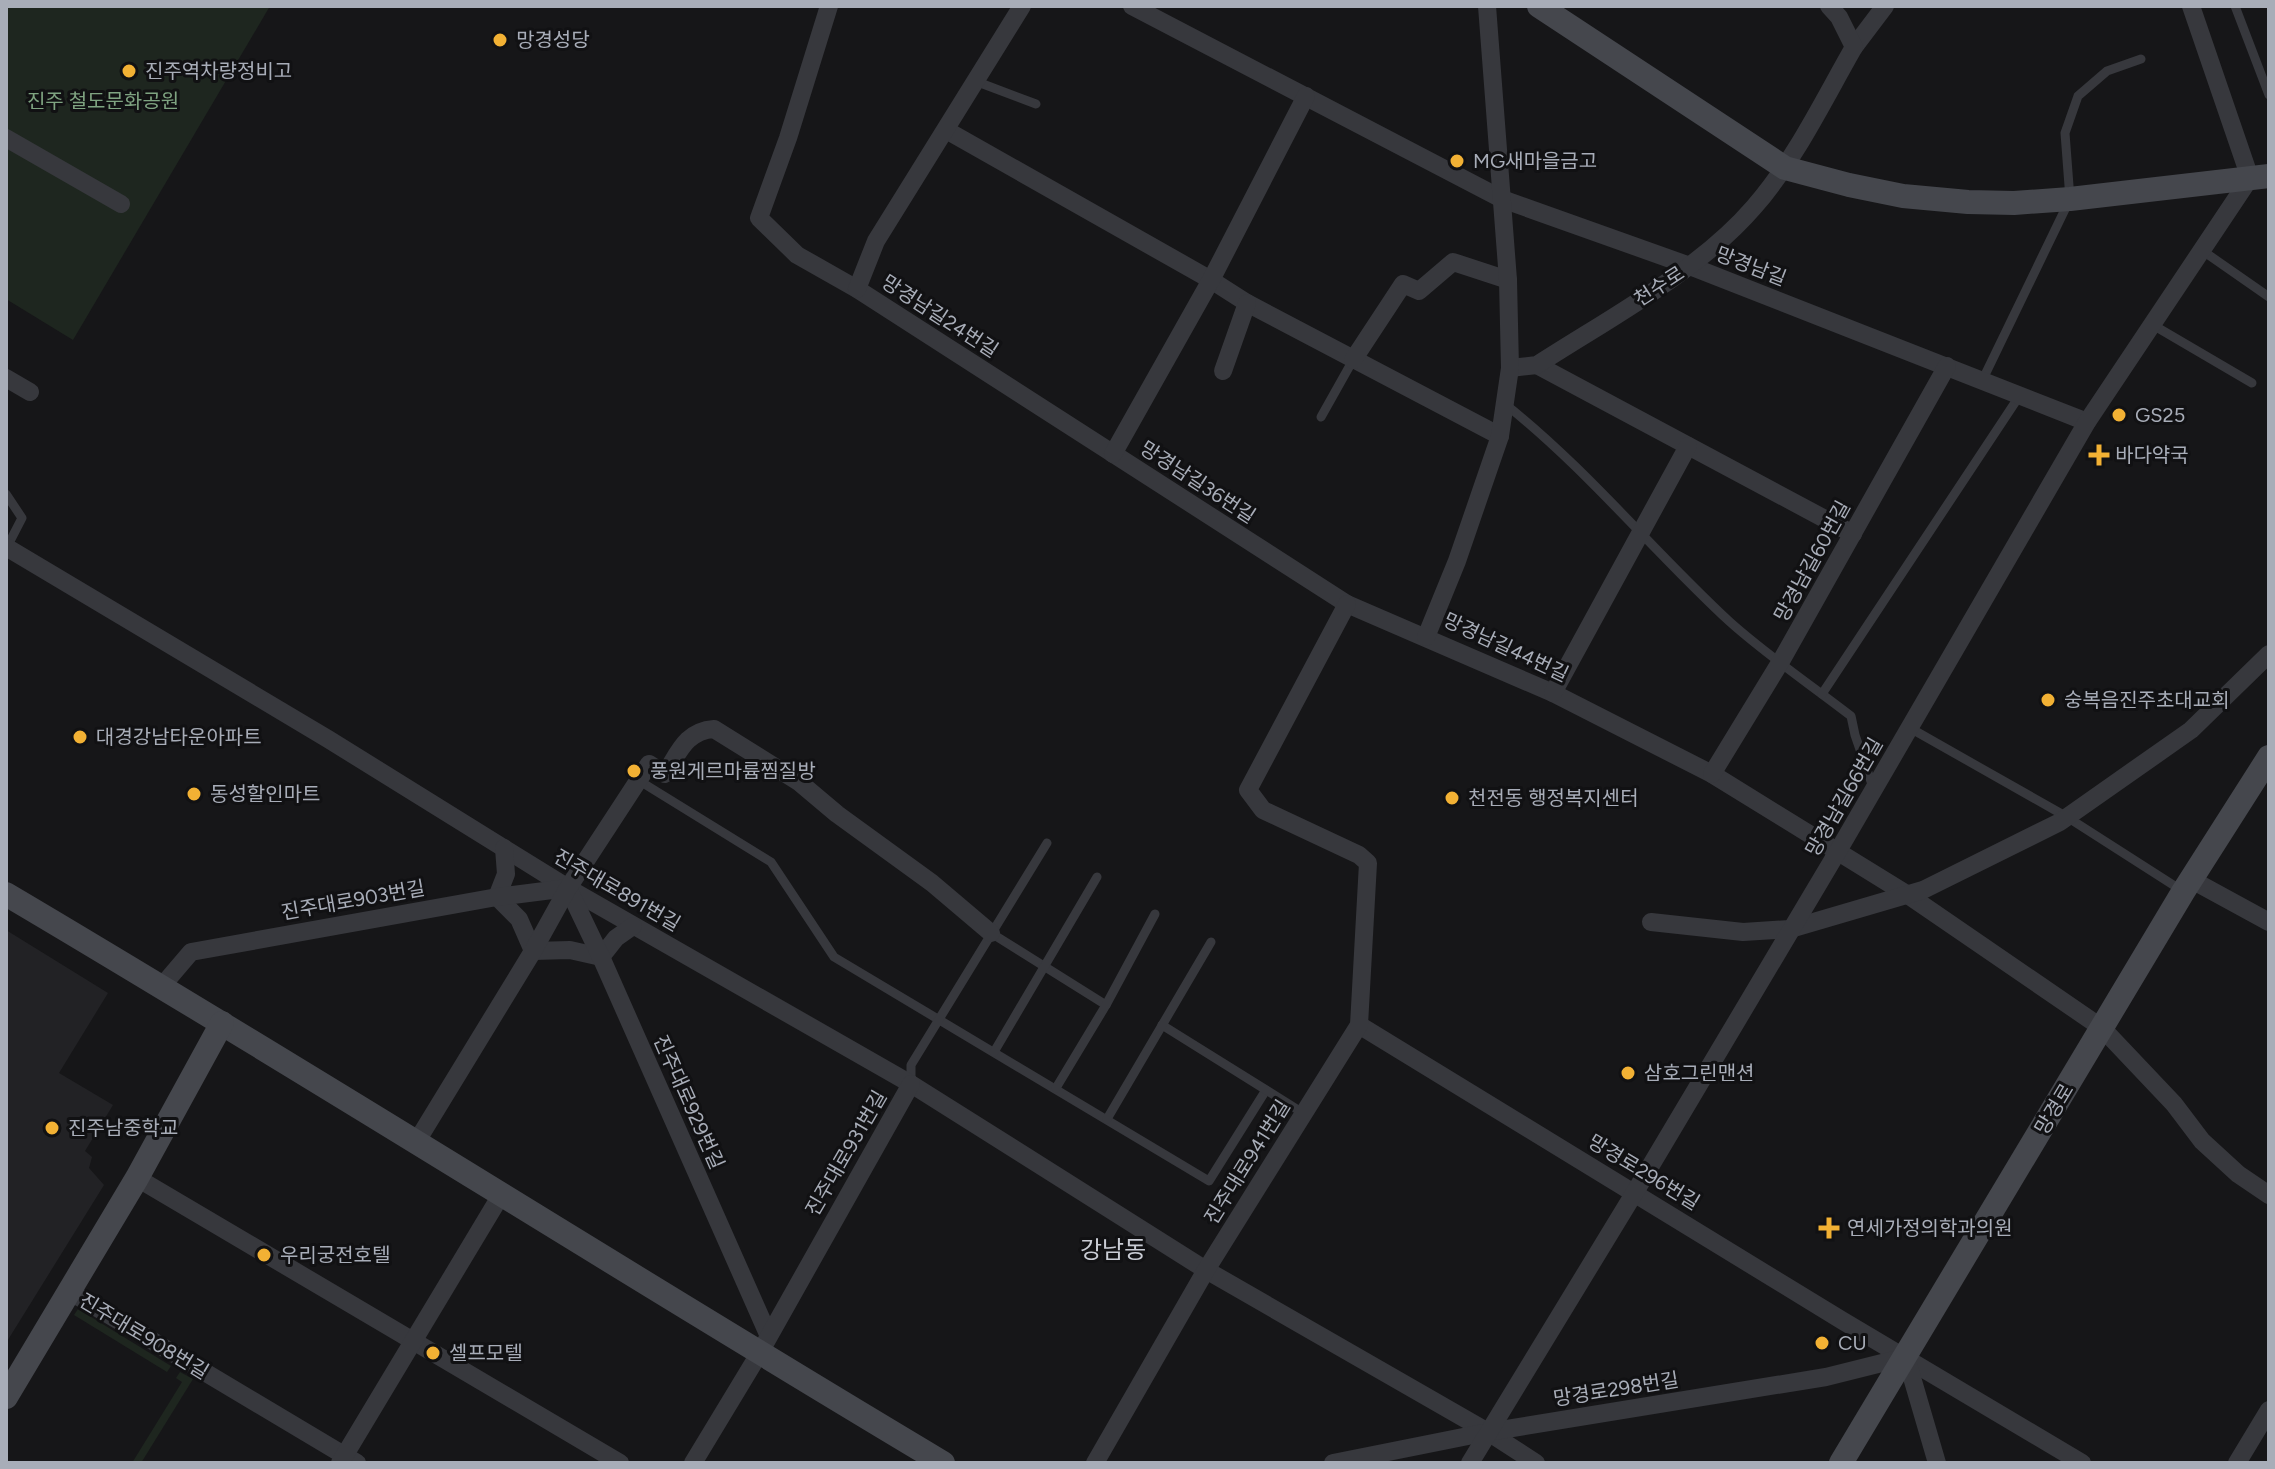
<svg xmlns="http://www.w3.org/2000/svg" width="2275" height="1469" viewBox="0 0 2275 1469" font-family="Figtree,'Noto Sans KR',sans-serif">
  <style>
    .built { fill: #222225 }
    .green { fill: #1e261f }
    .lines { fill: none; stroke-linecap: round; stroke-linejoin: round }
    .lane { stroke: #37383d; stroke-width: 9 }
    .street { stroke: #37383d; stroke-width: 18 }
    .secondary { stroke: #45474d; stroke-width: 24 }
    .poi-dot { fill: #f2b134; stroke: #111113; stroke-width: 3 }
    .labels { text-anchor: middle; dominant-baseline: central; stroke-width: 6; stroke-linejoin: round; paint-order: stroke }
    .poi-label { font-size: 20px; fill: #a8adb8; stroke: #111113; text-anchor: start }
    .park-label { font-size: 20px; fill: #7fa381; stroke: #111113 }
    .street-label { font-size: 20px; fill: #a8adb8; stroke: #111113 }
    .quarter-label { font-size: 24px; fill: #c9ccd4; stroke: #111113 }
  </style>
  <rect width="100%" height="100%" fill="#161618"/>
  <polygon class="built" points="6,930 108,993 59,1073 113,1105 85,1151 92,1157 89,1168 104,1185 6,1343"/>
  <g class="green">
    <polygon points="6,6 270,6 73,340 6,299"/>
    <polygon points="78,1309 171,1366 167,1372 74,1315"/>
    <polygon points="180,1372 193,1379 141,1463 132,1463 182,1382 176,1378"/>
  </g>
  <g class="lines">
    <g class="lane">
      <polyline points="2235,6 2269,95"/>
      <polyline points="975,81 1036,104"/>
      <polyline points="2203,251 2269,297"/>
      <polyline points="2153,325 2252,383"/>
      <polyline points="1983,379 2070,199 2065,133 2078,96 2107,71 2141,59"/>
      <path d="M 1505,404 C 1587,469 1653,551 1730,622 C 1768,656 1811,685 1851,716 L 1855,735 L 1874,790"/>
      <polyline points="1321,417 1353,360"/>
      <polyline points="6,494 22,518 7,547"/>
      <polyline points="1822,694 2020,395"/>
      <polyline points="1910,728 2067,817 2181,890"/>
      <polyline points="638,780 771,862 834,957 1209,1181 1266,1090"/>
      <polyline points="991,933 1106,1005"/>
      <polyline points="1162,1025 1303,1113"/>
      <polyline points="994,1052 1097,877"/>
      <polyline points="911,1084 911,1065 1047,843"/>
      <polyline points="1056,1088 1106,1005 1155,914"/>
      <polyline points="1107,1119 1211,942"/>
    </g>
    <g class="street">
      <polyline points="829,6 788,138 759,218 797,255 857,289 1347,604 1553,693 1712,774 1908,895 2102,1028 2174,1104 2202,1141 2238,1174 2269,1195"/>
      <polyline points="1132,6 1502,199 1690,266 2087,422"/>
      <polyline points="1854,47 1885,6"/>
      <polyline points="946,130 1211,280 1247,303 1500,436"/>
      <polyline points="6,138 121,204"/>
      <polyline points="857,289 876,241 1022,6"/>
      <polyline points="1353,360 1403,284 1419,291 1453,262 1508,280"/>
      <polyline points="1537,365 1853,534"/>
      <path d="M 1510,368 L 1537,365 C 1608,319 1699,271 1754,207 C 1795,160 1823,101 1854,47 L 1839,17 L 1829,6"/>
      <polyline points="1223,371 1247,303"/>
      <polyline points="6,378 30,392"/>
      <polyline points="1113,454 1211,280 1306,96"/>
      <polyline points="6,547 328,739 568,888 911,1084 1206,1270 1488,1432 1536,1463"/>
      <polyline points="1426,637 1457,561 1500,436 1510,368 1508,280 1487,6"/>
      <polyline points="1553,693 1688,446"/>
      <polyline points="1712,774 1781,661 1947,366"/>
      <polyline points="504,848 506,874 497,897 519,919 533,951 570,950 601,957 616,938 633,926"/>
      <polyline points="2192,880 2269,922"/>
      <polyline points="568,888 601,957 768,1334"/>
      <polyline points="1651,922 1743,932 1790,929 1923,890 2060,822 2191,730 2269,654"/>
      <polyline points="162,986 191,952 497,897 568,888"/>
      <polyline points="1359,1025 1843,1321 2082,1463"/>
      <path d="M 417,1141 L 533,951 L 568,888 L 649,764 L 665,774 C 679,752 686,731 714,729 L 799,782 L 837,814 L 932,883 L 991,933"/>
      <polyline points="137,1178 620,1463"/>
      <polyline points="69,1291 357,1463"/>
      <polyline points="1906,1357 1937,1463"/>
      <polyline points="340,1463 501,1195"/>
      <polyline points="693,1463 759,1354 911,1084"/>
      <polyline points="1095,1463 1206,1270 1359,1025 1368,863 1359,855 1263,810 1248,790 1347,604"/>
      <polyline points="1333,1463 1488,1432 1826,1377 1906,1357"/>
      <polyline points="1470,1463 1635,1192 1838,851 2087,422 2250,178 2191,6"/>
      <polyline points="2237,1463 2269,1410"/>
    </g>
    <g class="secondary">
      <polyline points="1539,6 1785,168 1849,185 1903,196 1968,202 2014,203 2070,199 2269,176"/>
      <path d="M 6,894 C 321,1080 629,1276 943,1463"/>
      <polyline points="6,1397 137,1178 222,1023"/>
      <polyline points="1841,1463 2183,892 2269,757"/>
    </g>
  </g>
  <g class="poi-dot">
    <circle cx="500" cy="40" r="8"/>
    <circle cx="129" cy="71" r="8"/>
    <circle cx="1457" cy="161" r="8"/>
    <circle cx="2119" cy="415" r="8"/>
    <path d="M2095 443h8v8h8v8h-8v8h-8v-8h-8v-8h8z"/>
    <circle cx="2048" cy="700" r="8"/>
    <circle cx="80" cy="737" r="8"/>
    <circle cx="634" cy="771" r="8"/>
    <circle cx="194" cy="794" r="8"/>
    <circle cx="1452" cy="798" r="8"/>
    <circle cx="1628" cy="1073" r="8"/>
    <circle cx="52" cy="1128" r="8"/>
    <path d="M1825 1216h8v8h8v8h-8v8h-8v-8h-8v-8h8z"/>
    <circle cx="264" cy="1255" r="8"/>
    <circle cx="1822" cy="1343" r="8"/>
    <circle cx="433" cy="1353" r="8"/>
  </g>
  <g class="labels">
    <g class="poi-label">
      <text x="516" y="40">망경성당</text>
      <text x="145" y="71">진주역차량정비고</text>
      <text x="1473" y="161">MG새마을금고</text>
      <text x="2135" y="415">GS25</text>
      <text x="2115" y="455">바다약국</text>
      <text x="2064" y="700">숭복음진주초대교회</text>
      <text x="96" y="737">대경강남타운아파트</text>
      <text x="650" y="771">풍원게르마륨찜질방</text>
      <text x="210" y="794">동성할인마트</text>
      <text x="1468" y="798">천전동 행정복지센터</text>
      <text x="1644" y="1073">삼호그린맨션</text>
      <text x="68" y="1128">진주남중학교</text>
      <text x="1847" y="1228">연세가정의학과의원</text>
      <text x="280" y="1255">우리궁전호텔</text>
      <text x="1838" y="1343">CU</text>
      <text x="449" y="1353">셀프모텔</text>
    </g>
    <g class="park-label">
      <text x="103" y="101">진주 철도문화공원</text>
    </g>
    <g class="street-label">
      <text transform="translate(1751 266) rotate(21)">망경남길</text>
      <text transform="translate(1659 286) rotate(-33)">천수로</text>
      <text transform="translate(940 316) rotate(33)">망경남길24번길</text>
      <text transform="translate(1198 482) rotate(33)">망경남길36번길</text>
      <text transform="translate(1812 561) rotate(-61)">망경남길60번길</text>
      <text transform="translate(1506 647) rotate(25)">망경남길44번길</text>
      <text transform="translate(1844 797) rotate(-60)">망경남길66번길</text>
      <text transform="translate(617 890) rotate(30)">진주대로891번길</text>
      <text transform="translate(353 900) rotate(-10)">진주대로903번길</text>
      <text transform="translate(689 1102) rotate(66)">진주대로929번길</text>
      <text transform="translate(2054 1109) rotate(-59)">망경로</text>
      <text transform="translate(846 1153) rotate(-60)">진주대로931번길</text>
      <text transform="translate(1247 1162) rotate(-58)">진주대로941번길</text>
      <text transform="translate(1644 1172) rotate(31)">망경로296번길</text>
      <text transform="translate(144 1336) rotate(31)">진주대로908번길</text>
      <text transform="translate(1616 1389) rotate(-9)">망경로298번길</text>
    </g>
    <g class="quarter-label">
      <text x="1113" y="1249">강남동</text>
    </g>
  </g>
  <rect width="2275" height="1469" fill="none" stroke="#a8adb8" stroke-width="16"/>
</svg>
